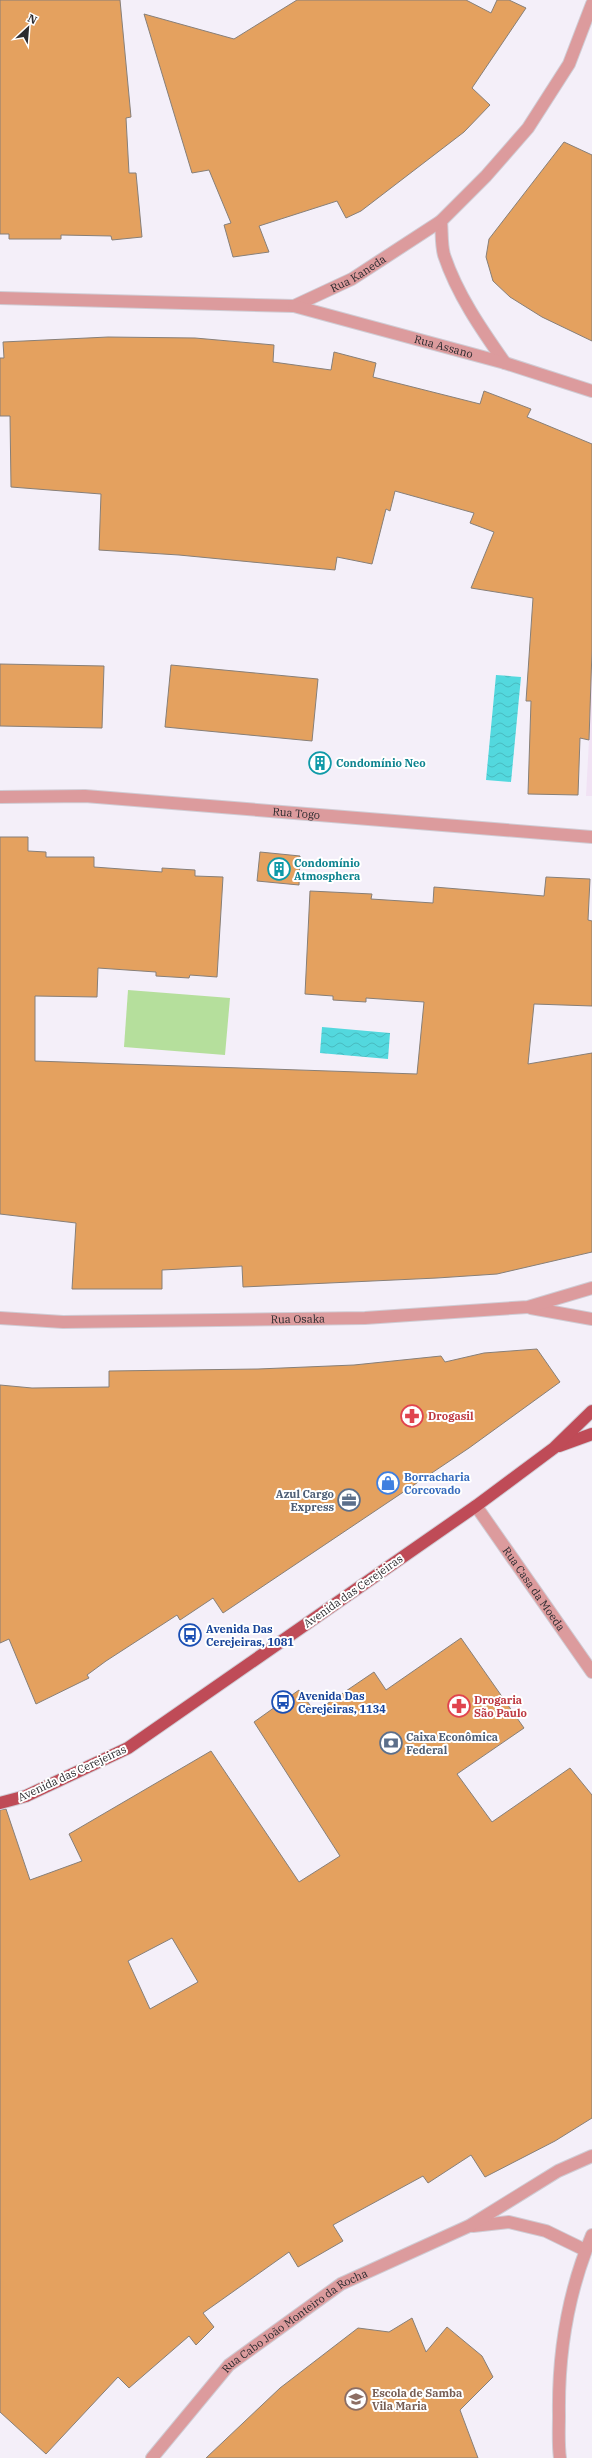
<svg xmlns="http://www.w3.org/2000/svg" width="592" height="2458" viewBox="0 0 592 2458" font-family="'IBM Plex Serif',serif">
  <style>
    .education { fill: #f1e2f4 }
    .green { fill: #b5df9c }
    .water { fill: url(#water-waves) }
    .building { fill: #e4a15f; stroke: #877f78; fill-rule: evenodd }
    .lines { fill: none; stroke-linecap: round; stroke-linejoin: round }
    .minor-casing { stroke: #d0ccd4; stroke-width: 14 }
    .major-casing { stroke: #d0ccd4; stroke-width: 14 }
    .minor { stroke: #dc9b9d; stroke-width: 12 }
    .major { stroke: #bf4b57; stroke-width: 12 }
    .labels { text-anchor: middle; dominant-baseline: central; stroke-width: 4; stroke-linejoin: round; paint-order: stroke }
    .street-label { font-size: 11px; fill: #2b2a2e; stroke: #fff }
    .culture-label { font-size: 11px; font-weight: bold; fill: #0d838f; stroke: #fff; text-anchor: start }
    .health-label { font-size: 11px; font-weight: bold; fill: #be3a42; stroke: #fff; text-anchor: start }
    .shop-label { font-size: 11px; font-weight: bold; fill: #366cbe; stroke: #fff; text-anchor: start }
    .service-label { font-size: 11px; font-weight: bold; fill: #4e5e75; stroke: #fff; text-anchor: end }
    .transit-label { font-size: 11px; font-weight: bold; fill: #164399; stroke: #fff; text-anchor: start }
    .education-label { font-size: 11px; font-weight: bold; fill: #785e54; stroke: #fff; text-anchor: start }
  </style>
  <defs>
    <pattern id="water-waves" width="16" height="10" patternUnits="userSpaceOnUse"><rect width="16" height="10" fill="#53d8de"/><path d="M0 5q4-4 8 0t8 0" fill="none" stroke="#48babf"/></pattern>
  </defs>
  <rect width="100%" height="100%" fill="#f4eff9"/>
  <polygon class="education" points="592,650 592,796 586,796 589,740"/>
  <polygon class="green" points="128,990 230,998 225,1055 124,1047"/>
  <g class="water">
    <polygon points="496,675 521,677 511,782 486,780"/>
    <polygon points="322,1027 390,1033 388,1059 320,1053"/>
  </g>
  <g class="building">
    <polygon points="0,0 120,0 131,117 126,118 129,173 136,173 142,237 112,240 111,236 61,235 61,239 9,239 9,234 0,234"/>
    <polygon points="297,0 466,0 491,13 497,0 509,0 526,8 472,88 490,105 464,132 361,211 346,218 337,201 259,226 269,252 233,257 224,225 231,223 209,170 192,173 144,14 234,39"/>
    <polygon points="564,142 592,155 592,341 542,317 510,297 493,281 486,257 489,239"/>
    <polygon points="108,337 195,338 274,345 273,362 331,370 334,352 376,363 373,377 480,404 484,391 531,409 527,417 592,444 592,650 589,740 580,738 578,795 528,794 531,701 526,701 533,598 471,588 494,532 470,523 474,513 395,491 390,511 386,509 372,564 337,557 335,570 179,555 99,550 101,494 11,487 10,416 0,416 0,358 4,358 3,342"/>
    <polygon points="0,664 104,666 102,728 0,726"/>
    <polygon points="171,665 318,679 312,741 165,727"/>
    <polygon points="0,837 28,837 28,851 46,852 46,857 94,857 94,867 162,872 162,868 195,870 195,876 223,877 217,977 190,975 189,978 156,976 156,972 98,968 97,997 35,996 35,1061 417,1074 424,1002 366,998 366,1002 333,1000 333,996 305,994 310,891 372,894 371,899 433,903 434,887 544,896 546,877 590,879 588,920 592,921 592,1006 534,1004 528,1064 592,1053 592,1252 497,1274 437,1278 243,1287 242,1266 162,1270 162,1289 72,1289 76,1223 0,1214"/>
    <polygon points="260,852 300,856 299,885 257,881"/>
    <polygon points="537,1349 560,1382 469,1448 223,1613 213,1598 180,1620 177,1615 106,1661 87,1675 89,1678 36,1704 9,1639 0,1643 0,1385 32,1388 109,1387 109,1371 258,1369 354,1365 441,1356 445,1362 484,1353"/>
    <path d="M 461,1638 L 524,1728 L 457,1774 L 492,1822 L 570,1768 L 592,1795 L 592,2118 L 555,2141 L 485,2177 L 471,2155 L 428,2183 L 423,2176 L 333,2225 L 343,2241 L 298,2267 L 289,2252 L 203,2313 L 214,2327 L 196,2345 L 189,2336 L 129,2388 L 118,2377 L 46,2454 L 0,2412 L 0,1810 L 6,1809 L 30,1880 L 82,1861 L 69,1834 L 211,1751 L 299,1882 L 340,1856 L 254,1722 L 299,1690 L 315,1712 L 374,1672 L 386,1690 ZM 172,1938 L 198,1982 L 150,2009 L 128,1961 Z"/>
    <polygon points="412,2318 426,2352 447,2327 482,2356 493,2377 460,2410 478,2458 206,2458 280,2388 358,2328 389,2332"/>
  </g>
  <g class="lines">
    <g class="minor-casing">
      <g id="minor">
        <path d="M 441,221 C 442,231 441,244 444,255 C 457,294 481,329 505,363"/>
        <path id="s1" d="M 0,298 L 294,306 L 352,279 L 441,221 L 486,176 L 528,128 L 569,64 L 592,4"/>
        <path id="s2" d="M 294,306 L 505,363 L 592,391"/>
        <path id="s3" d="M 0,797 L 85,796 L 592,837"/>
        <polyline points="531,1308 592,1319"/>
        <path id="s4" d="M 0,1318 L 63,1322 L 365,1318 L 528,1307 L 592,1288"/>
        <path id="s5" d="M 476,1506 L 592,1672"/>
        <polyline points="473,2226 509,2222 546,2231 585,2250"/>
        <path id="s6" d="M 152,2458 L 229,2365 L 341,2284 L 469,2226 L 558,2171 L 592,2156"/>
        <path d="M 560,2458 C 558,2444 559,2429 559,2415 C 558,2353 568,2292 592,2235"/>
      </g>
    </g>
    <g class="major-casing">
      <g id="major">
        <polyline points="559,1446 592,1434"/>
        <polyline points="0,1803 26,1796 128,1748 476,1506 554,1448 592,1411"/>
      </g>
    </g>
    <use href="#minor" class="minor"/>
    <use href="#major" class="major"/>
  </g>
  <defs>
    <g id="building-ring" transform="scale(1.15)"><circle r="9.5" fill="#fff" stroke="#0f9aa8" stroke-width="1.5"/><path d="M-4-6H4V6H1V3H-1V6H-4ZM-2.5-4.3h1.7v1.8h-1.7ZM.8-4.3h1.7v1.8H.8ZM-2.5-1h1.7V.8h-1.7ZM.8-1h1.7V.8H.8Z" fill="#0f9aa8"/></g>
    <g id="pharmacy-ring" transform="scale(1.15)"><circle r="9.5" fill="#fff" stroke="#e0444e" stroke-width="1.5"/><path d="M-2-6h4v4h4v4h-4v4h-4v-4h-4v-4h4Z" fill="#e0444e"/></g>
    <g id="shop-ring" transform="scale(1.15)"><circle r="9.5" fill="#fff" stroke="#3f7fe0" stroke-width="1.5"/><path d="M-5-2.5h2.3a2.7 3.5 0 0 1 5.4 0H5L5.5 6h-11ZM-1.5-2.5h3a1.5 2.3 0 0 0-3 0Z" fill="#3f7fe0"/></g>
    <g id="office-ring" transform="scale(1.15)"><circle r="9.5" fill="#fff" stroke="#5c6f8a" stroke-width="1.5"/><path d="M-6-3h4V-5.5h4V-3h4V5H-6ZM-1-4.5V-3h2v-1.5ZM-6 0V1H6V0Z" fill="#5c6f8a"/></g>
    <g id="bus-ring" transform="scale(1.15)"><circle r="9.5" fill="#fff" stroke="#1a4fb4" stroke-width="1.5"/><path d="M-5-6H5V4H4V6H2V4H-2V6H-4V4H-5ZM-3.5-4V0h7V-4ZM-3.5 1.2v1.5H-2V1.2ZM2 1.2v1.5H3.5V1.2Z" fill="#1a4fb4"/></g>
    <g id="bank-ring" transform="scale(1.15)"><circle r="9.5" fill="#fff" stroke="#5c6f8a" stroke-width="1.5"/><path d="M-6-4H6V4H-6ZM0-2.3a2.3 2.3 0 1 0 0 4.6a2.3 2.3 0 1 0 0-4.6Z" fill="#5c6f8a"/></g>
    <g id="school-ring" transform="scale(1.15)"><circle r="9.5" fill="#fff" stroke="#8d6e63" stroke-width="1.5"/><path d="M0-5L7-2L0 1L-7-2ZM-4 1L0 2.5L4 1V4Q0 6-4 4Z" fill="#8d6e63"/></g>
  </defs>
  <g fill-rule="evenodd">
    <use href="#building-ring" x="320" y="763"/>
    <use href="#building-ring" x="279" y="869"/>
    <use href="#pharmacy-ring" x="412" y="1416"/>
    <use href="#shop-ring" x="388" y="1483"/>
    <use href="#office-ring" x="349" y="1500"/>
    <use href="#bus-ring" x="190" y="1635"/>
    <use href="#bus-ring" x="283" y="1702"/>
    <use href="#pharmacy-ring" x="459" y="1706"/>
    <use href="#bank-ring" x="391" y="1743"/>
    <use href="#school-ring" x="356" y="2399"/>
  </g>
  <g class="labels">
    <g class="street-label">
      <text stroke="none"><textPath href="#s1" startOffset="366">Rua Kaneda</textPath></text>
      <text stroke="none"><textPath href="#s2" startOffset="155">Rua Assano</textPath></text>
      <text stroke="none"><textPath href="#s3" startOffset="297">Rua Togo</textPath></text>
      <text stroke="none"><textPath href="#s4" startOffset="298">Rua Osaka</textPath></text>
      <text stroke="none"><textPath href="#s5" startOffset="101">Rua Casa da Moeda</textPath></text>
      <text transform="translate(353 1591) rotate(-35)">Avenida das Cerejeiras</text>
      <text transform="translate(72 1773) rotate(-25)">Avenida das Cerejeiras</text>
      <text stroke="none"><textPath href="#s6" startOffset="200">Rua Cabo João Monteiro da Rocha</textPath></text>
    </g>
    <g class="culture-label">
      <text x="336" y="763">Condomínio Neo</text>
      <text x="294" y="863">Condomínio<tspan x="294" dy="13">Atmosphera</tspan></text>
    </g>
    <g class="health-label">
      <text x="428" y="1416">Drogasil</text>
      <text x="474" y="1700">Drogaria<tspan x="474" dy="13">São Paulo</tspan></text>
    </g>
    <g class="shop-label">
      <text x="404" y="1477">Borracharia<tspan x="404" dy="13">Corcovado</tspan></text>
    </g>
    <g class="service-label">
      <text x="334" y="1494">Azul Cargo<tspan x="334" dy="13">Express</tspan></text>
      <text x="406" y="1737" text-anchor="start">Caixa Econômica<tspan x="406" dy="13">Federal</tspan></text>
    </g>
    <g class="transit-label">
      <text x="206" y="1629">Avenida Das<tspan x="206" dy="13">Cerejeiras, 1081</tspan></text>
      <text x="298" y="1696">Avenida Das<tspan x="298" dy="13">Cerejeiras, 1134</tspan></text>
    </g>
    <g class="education-label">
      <text x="372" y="2393">Escola de Samba<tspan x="372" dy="13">Vila Maria</tspan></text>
    </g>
  </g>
  <g transform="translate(28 28) rotate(26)" stroke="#ffffff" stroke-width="3" paint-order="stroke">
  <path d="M0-3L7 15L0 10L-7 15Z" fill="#2b2a2e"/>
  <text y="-6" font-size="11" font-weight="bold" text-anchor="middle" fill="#2b2a2e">N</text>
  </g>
</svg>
